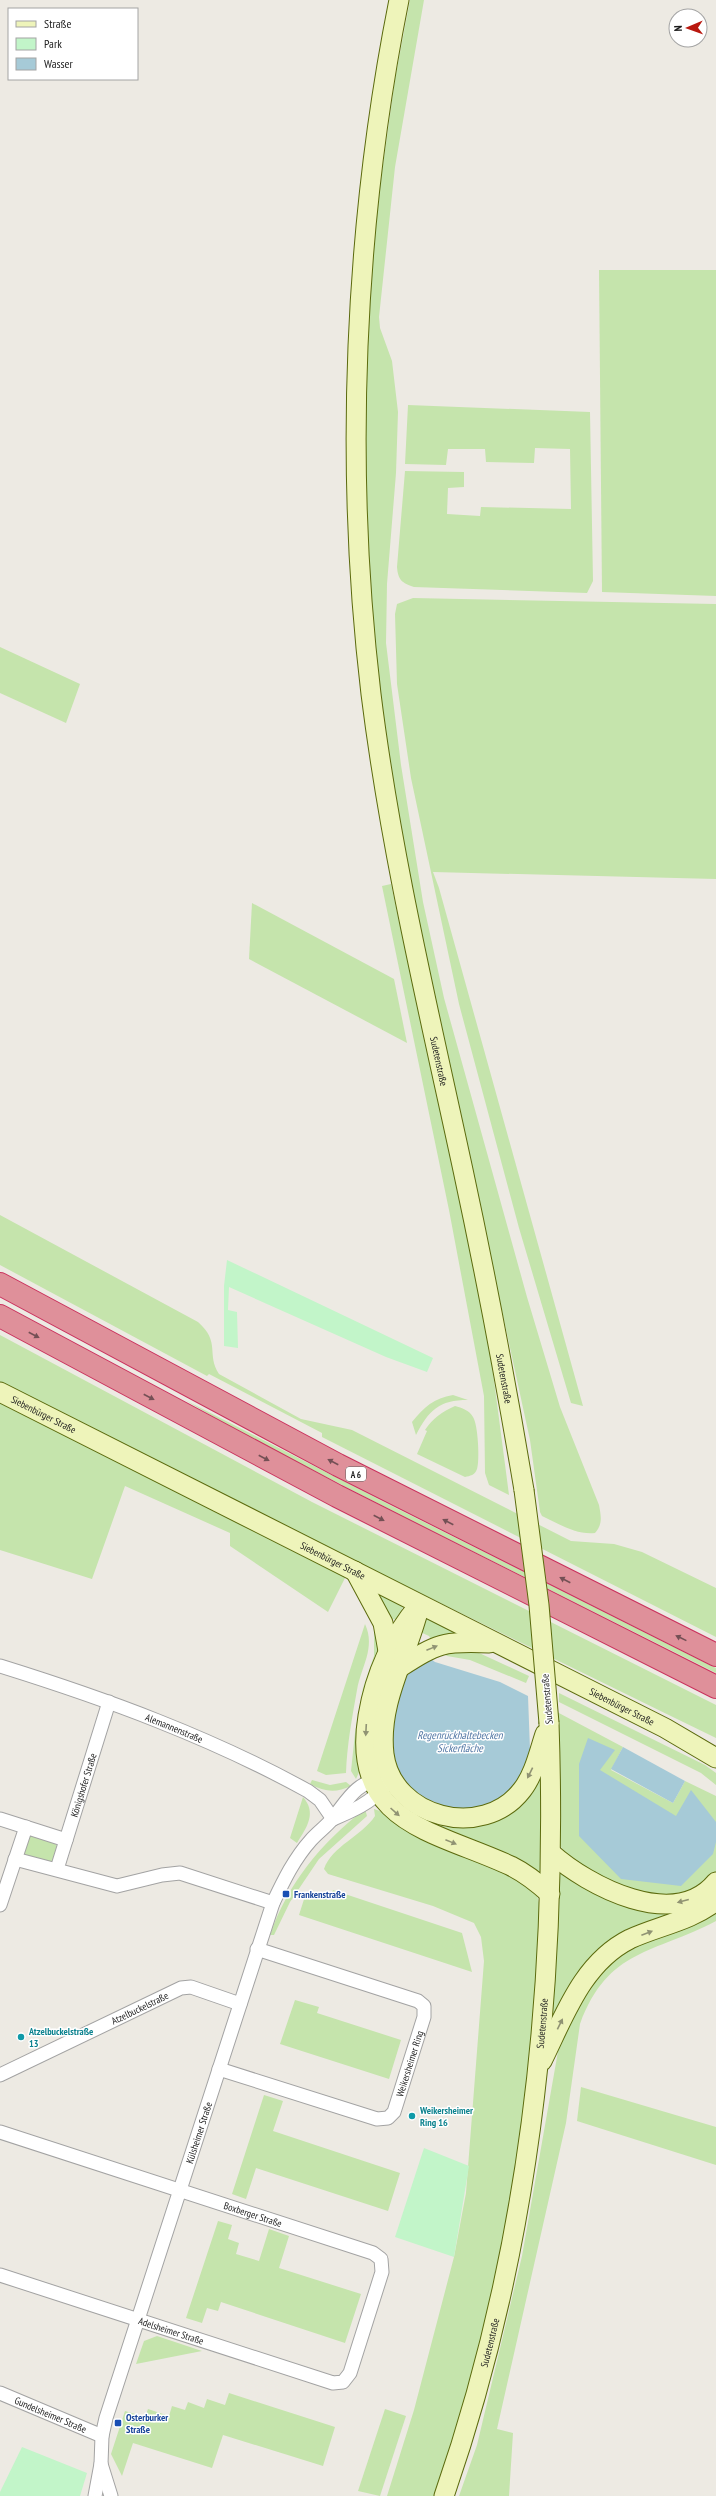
<svg xmlns="http://www.w3.org/2000/svg" width="716" height="2496" viewBox="0 0 716 2496" font-family="'PT Sans Narrow',sans-serif">
  <style>
    .grass { fill: #c5e4ac }
    .park { fill: #c2f5c9 }
    .water { fill: #a6cad7 }
    .lines { fill: none; stroke-linecap: round; stroke-linejoin: round }
    .street-casing { stroke: #a3a3a3; stroke-width: 15 }
    .secondary-casing { stroke: #5b6a0d; stroke-width: 21 }
    .highway-casing { stroke: #ca315d; stroke-width: 24 }
    .street { stroke: #fff; stroke-width: 13 }
    .secondary { stroke: #eef4ba; stroke-width: 19 }
    .highway { stroke: #df909a; stroke-width: 22 }
    .secondary-bridge-casing { stroke: #5b6a0d; stroke-width: 21; stroke-linecap: butt }
    .secondary-bridge { stroke: #eef4ba; stroke-width: 19 }
    .oneway { fill: #745055 }
    .oneway2 { fill: #909373 }
    .transit-dot { fill: #1a4fb4; stroke: #fff; stroke-width: 1.5 }
    .culture-dot { fill: #0f9aa8; stroke: #fff; stroke-width: 1.5 }
    .labels { text-anchor: middle; dominant-baseline: central; stroke-width: 3; stroke-linejoin: round; paint-order: stroke }
    .shield { fill: #fff; stroke: #606060; stroke-width: 1 }
    .shield-label { font-size: 9px; font-weight: bold; fill: #1c1c1c }
    .street-label { font-size: 10px; fill: #1c1c1c; stroke: #fff }
    .transit-label { font-size: 10px; font-weight: bold; fill: #164399; stroke: #fff; text-anchor: start }
    .culture-label { font-size: 10px; font-weight: bold; fill: #0d838f; stroke: #fff; text-anchor: start }
    .water-label { font-size: 11px; font-style: italic; fill: #5176a4; stroke: #fff }
  </style>
  <rect width="100%" height="100%" fill="#edeae3"/>
  <g class="grass">
    <path d="M 410,0 L 424,0 L 395,167 L 379,317 L 380,328 L 392,361 L 398,412 L 396,473 L 387,584 L 386,643 L 401,765 L 423,902 L 444,998 L 527,1297 L 560,1407 L 599,1505 C 601,1516 603,1524 595,1533 C 576,1535 559,1524 542,1516 L 540,1512 L 530,1440 L 394,812 L 379,687 L 366,539 L 366,342 L 375,222 L 395,79 Z"/>
    <polygon points="599,270 716,270 716,596 602,592"/>
    <path d="M 408,405 L 590,412 L 593,581 L 587,593 L 414,587 C 402,583 398,580 397,567 L 405,471 L 464,472 L 464,487 L 448,488 L 447,514 L 480,516 L 481,507 L 571,509 L 570,449 L 535,448 L 534,463 L 486,462 L 485,449 L 448,449 L 446,465 L 405,464 Z"/>
    <polygon points="413,598 716,604 716,879 433,872 439,888 583,1406 571,1403 519,1228 459,1004 411,778 397,684 395,614 397,604"/>
    <polygon points="0,647 80,684 66,723 0,693"/>
    <polygon points="391,884 487,1327 509,1495 489,1485 485,1473 484,1396 449,1210 382,886"/>
    <polygon points="252,903 394,979 407,1043 249,959"/>
    <path d="M 0,1215 L 198,1322 C 221,1342 206,1354 219,1374 L 301,1419 L 352,1430 L 571,1541 L 614,1544 L 642,1552 L 716,1588 L 716,1637 L 322,1437 L 322,1433 L 209,1374 L 207,1376 L 0,1265 Z"/>
    <path d="M 0,1335 L 312,1502 L 716,1705 L 716,1738 C 596,1679 474,1620 354,1560 L 328,1612 L 230,1546 L 230,1533 L 125,1486 L 92,1579 L 0,1550 Z"/>
    <path d="M 453,1395 L 468,1400 C 439,1400 429,1410 416,1435 L 412,1422 C 424,1407 434,1398 453,1395 Z"/>
    <polygon points="185,1400 392,1506 716,1668 716,1673 385,1507 241,1433"/>
    <path d="M 455,1406 C 462,1408 469,1410 473,1417 C 478,1424 480,1461 477,1469 C 475,1475 470,1476 465,1477 L 417,1454 L 427,1431 L 425,1430 C 433,1418 442,1412 455,1406 Z"/>
    <polygon points="377,1593 403,1607 397,1620 387,1618"/>
    <polygon points="425,1618 458,1634 432,1641 429,1636 418,1631"/>
    <path d="M 365,1624 C 376,1648 361,1667 357,1690 C 352,1718 347,1745 346,1773 L 326,1775 L 317,1771 Z"/>
    <polygon points="378,1629 379,1649 360,1770 356,1779 351,1771 355,1733 363,1688 374,1656 374,1631"/>
    <polygon points="463,1649 477,1652 529,1676 526,1683 470,1660 447,1656 439,1650"/>
    <polygon points="559,1693 705,1765 716,1773 716,1785 701,1773 559,1702"/>
    <polygon points="557,1712 623,1747 611,1770 673,1803 685,1781 716,1796 716,1875 697,1888 681,1896 637,1896 573,1863 558,1843"/>
    <polygon points="537,1772 541,1776 542,1877 447,1835 424,1820 446,1827 469,1826"/>
    <path d="M 312,1780 L 330,1785 L 346,1782 L 351,1786 C 336,1793 325,1792 310,1784 Z"/>
    <path d="M 303,1797 C 317,1813 307,1827 297,1843 L 290,1838 Z"/>
    <path d="M 365,1809 L 367,1816 L 319,1859 L 290,1902 L 274,1935 L 270,1935 C 288,1883 321,1843 365,1809 Z"/>
    <path d="M 374,1809 L 380,1811 L 398,1825 L 476,1858 L 534,1889 C 549,1918 539,1959 536,1990 C 524,2163 490,2332 434,2496 L 387,2496 L 414,2410 L 454,2257 L 466,2193 L 484,1961 L 481,1937 L 474,1923 L 433,1906 L 328,1874 L 324,1869 C 332,1846 362,1836 375,1816 Z"/>
    <polygon points="32,1835 53,1841 57,1846 52,1862 23,1854 28,1837"/>
    <polygon points="559,1868 623,1903 713,1899 625,1932 550,2031 558,1924"/>
    <polygon points="333,1890 462,1933 472,1972 299,1915 306,1893 329,1900"/>
    <path d="M 716,1909 L 716,1921 C 654,1954 608,1948 580,2024 L 566,2123 L 497,2429 L 513,2433 L 509,2496 L 459,2496 L 477,2445 L 522,2256 L 560,2040 L 594,1976 L 633,1944 Z"/>
    <polygon points="295,2000 319,2007 317,2013 401,2040 389,2079 280,2044"/>
    <polygon points="581,2087 716,2127 716,2165 577,2121"/>
    <polygon points="264,2095 283,2101 273,2131 400,2173 388,2211 256,2168 246,2199 232,2194"/>
    <polygon points="218,2221 232,2225 228,2239 239,2243 236,2254 259,2261 269,2229 289,2236 279,2268 361,2294 345,2343 221,2302 218,2311 207,2308 202,2323 186,2318"/>
    <polygon points="157,2336 202,2351 136,2364 144,2341"/>
    <polygon points="229,2393 335,2427 323,2466 223,2435 212,2468 133,2443 122,2476 111,2454 125,2411 145,2417 148,2409 169,2416 172,2406 185,2410 188,2402 204,2408 207,2399 225,2405"/>
    <polygon points="385,2409 406,2416 380,2496 358,2491"/>
  </g>
  <g class="park">
    <polygon points="227,1260 433,1358 427,1372 386,1357 229,1287 228,1310 237,1312 238,1348 224,1346 224,1286"/>
    <polygon points="424,2148 469,2166 454,2257 395,2237"/>
    <polygon points="22,2447 87,2473 80,2496 0,2496 0,2492"/>
  </g>
  <g class="water">
    <polygon points="427,1656 435,1662 500,1682 528,1696 530,1750 525,1772 507,1795 483,1809 455,1811 413,1793 401,1778 388,1736 400,1683 411,1667"/>
    <polygon points="588,1738 615,1750 600,1770 676,1816 691,1790 716,1822 716,1842 713,1854 681,1886 621,1879 579,1836 579,1764"/>
    <polygon points="623,1747 685,1781 673,1803 611,1769"/>
  </g>
  <g class="lines">
    <g class="street-casing">
      <g id="street">
        <path id="s1" d="M 0,1666 C 106,1699 210,1737 308,1791 L 320,1800 L 333,1819"/>
        <polyline points="0,1819 66,1840"/>
        <path d="M 333,1819 C 352,1811 371,1803 385,1786"/>
        <polyline points="15,1859 117,1886 162,1875 180,1873 273,1903"/>
        <path id="s2" d="M 57,1869 L 109,1702"/>
        <polyline points="0,1905 26,1827"/>
        <path id="s3" d="M 219,2069 L 377,2119 L 388,2118 L 394,2112 L 424,2017 L 424,2006 L 418,2001 L 257,1949"/>
        <path id="s4" d="M 0,2075 L 181,1988 L 191,1987 L 240,2004"/>
        <path id="s5" d="M 0,2132 L 373,2253 L 381,2259 L 382,2272 L 350,2373 L 343,2382 L 333,2383 L 0,2275"/>
        <path id="s6" d="M 0,2393 L 102,2436"/>
        <polyline points="101,2464 111,2496"/>
        <path id="s7" d="M 95,2496 L 101,2464 L 102,2436 L 106,2418 L 273,1903 C 284,1880 294,1859 311,1840 C 318,1832 327,1826 333,1818 C 347,1801 356,1782 381,1779"/>
      </g>
    </g>
    <g class="secondary-casing">
      <g id="secondary">
        <path id="s8" d="M 399,0 C 354,225 344,467 371,694 C 391,855 429,1012 463,1170 C 486,1277 506,1383 524,1490"/>
        <path id="s9" d="M 0,1392 L 665,1728 L 716,1758"/>
        <polyline points="355,1571 383,1623 388,1651"/>
        <path d="M 419,1605 C 392,1637 375,1674 368,1716 C 350,1824 436,1831 511,1866 C 525,1873 539,1884 550,1894"/>
        <path d="M 419,1608 C 407,1657 378,1702 384,1754 C 392,1818 483,1841 522,1790 C 534,1775 539,1752 545,1734"/>
        <path d="M 399,1668 C 438,1643 443,1641 489,1643"/>
        <path d="M 551,1853 C 588,1886 675,1932 716,1882"/>
        <path d="M 542,2061 C 564,2017 582,1963 630,1939 C 658,1926 691,1921 716,1901"/>
        <path id="s10" d="M 444,2496 C 530,2249 558,1984 549,1723"/>
      </g>
    </g>
    <g class="highway-casing">
      <g id="highway">
        <polyline points="0,1284 338,1465 716,1655"/>
        <polyline points="0,1316 337,1496 716,1687"/>
      </g>
    </g>
    <use href="#street" class="street"/>
    <use href="#secondary" class="secondary"/>
    <use href="#highway" class="highway"/>
    <g class="secondary-bridge-casing">
      <polyline id="secondary-bridge" points="524,1490 539,1605 549,1723"/>
    </g>
    <use href="#secondary-bridge" class="secondary-bridge"/>
  </g>
  <defs><path id="oneway-solid" d="M-6-.8H1V-3.2L6.5 0L1 3.2V.8H-6Z"/></defs>
  <g class="oneway">
    <use href="#oneway-solid" transform="translate(34 1335) rotate(28)"/>
    <use href="#oneway-solid" transform="translate(149 1397) rotate(28)"/>
    <use href="#oneway-solid" transform="translate(264 1458) rotate(28)"/>
    <use href="#oneway-solid" transform="translate(333 1462) rotate(-152)"/>
    <use href="#oneway-solid" transform="translate(379 1518) rotate(27)"/>
    <use href="#oneway-solid" transform="translate(448 1522) rotate(-153)"/>
    <use href="#oneway-solid" transform="translate(565 1580) rotate(-153)"/>
    <use href="#oneway-solid" transform="translate(681 1638) rotate(-154)"/>
  </g>
  <g class="oneway2">
    <use href="#oneway-solid" transform="translate(432 1648) rotate(-22)"/>
    <use href="#oneway-solid" transform="translate(366 1730) rotate(93)"/>
    <use href="#oneway-solid" transform="translate(530 1773) rotate(116)"/>
    <use href="#oneway-solid" transform="translate(395 1812) rotate(42)"/>
    <use href="#oneway-solid" transform="translate(451 1842) rotate(22)"/>
    <use href="#oneway-solid" transform="translate(683 1901) rotate(165)"/>
    <use href="#oneway-solid" transform="translate(647 1933) rotate(-21)"/>
    <use href="#oneway-solid" transform="translate(560 2024) rotate(-64)"/>
  </g>
  <g class="transit-dot">
    <rect x="282" y="1890" width="8" height="8" rx="2"/>
    <rect x="114" y="2419" width="8" height="8" rx="2"/>
  </g>
  <g class="culture-dot">
    <circle cx="21" cy="2037" r="4"/>
    <circle cx="412" cy="2116" r="4"/>
  </g>
  <g class="labels">
    <rect class="shield" x="346" y="1467" width="20" height="14" rx="3"/>
    <g class="shield-label">
      <text x="356" y="1474">A 6</text>
    </g>
    <g class="street-label">
      <text stroke="none"><textPath href="#s8" startOffset="1071">Sudetenstraße</textPath></text>
      <text stroke="none"><textPath href="#s8" startOffset="1395">Sudetenstraße</textPath></text>
      <text stroke="none"><textPath href="#s9" startOffset="49">Siebenbürger Straße</textPath></text>
      <text stroke="none"><textPath href="#s9" startOffset="373">Siebenbürger Straße</textPath></text>
      <text transform="translate(547 1699) rotate(-95)">Sudetenstraße</text>
      <text stroke="none"><textPath href="#s9" startOffset="697">Siebenbürger Straße</textPath></text>
      <text stroke="none"><textPath href="#s1" startOffset="185">Alemannenstraße</textPath></text>
      <text stroke="none"><textPath href="#s2" startOffset="88">Königshofer Straße</textPath></text>
      <text stroke="none"><textPath href="#s4" startOffset="155">Atzelbuckelstraße</textPath></text>
      <text stroke="none"><textPath href="#s10" startOffset="484">Sudetenstraße</textPath></text>
      <text stroke="none"><textPath href="#s3" startOffset="236">Weikersheimer Ring</textPath></text>
      <text stroke="none"><textPath href="#s7" startOffset="379">Külsheimer Straße</textPath></text>
      <text stroke="none"><textPath href="#s5" startOffset="266">Boxberger Straße</textPath></text>
      <text transform="translate(171 2331) rotate(18)">Adelsheimer Straße</text>
      <text stroke="none"><textPath href="#s10" startOffset="160">Sudetenstraße</textPath></text>
      <text stroke="none"><textPath href="#s6" startOffset="55">Gundelsheimer Straße</textPath></text>
    </g>
    <g class="transit-label">
      <text x="294" y="1894">Frankenstraße</text>
      <text x="126" y="2417">Osterburker<tspan x="126" dy="12">Straße</tspan></text>
    </g>
    <g class="culture-label">
      <text x="29" y="2031">Atzelbuckelstraße<tspan x="29" dy="12">13</tspan></text>
      <text x="420" y="2110">Weikersheimer<tspan x="420" dy="12">Ring 16</tspan></text>
    </g>
    <g class="water-label">
      <text x="460" y="1735">Regenrückhaltebecken<tspan x="460" dy="13">Sickerfläche</tspan></text>
    </g>
  </g>
  <rect x="8" y="8" width="130" height="72" fill="#ffffff" stroke="#a4a4a4"/>
  <rect x="16" y="21" width="20" height="6" fill="#eef4ba" stroke="#a4a4a4"/>
  <text x="44" y="28" font-size="12" fill="#1c1c1c">Straße</text>
  <rect x="16" y="38" width="20" height="12" fill="#c2f5c9" stroke="#a4a4a4"/>
  <text x="44" y="48" font-size="12" fill="#1c1c1c">Park</text>
  <rect x="16" y="58" width="20" height="12" fill="#a6cad7" stroke="#a4a4a4"/>
  <text x="44" y="68" font-size="12" fill="#1c1c1c">Wasser</text>
  <g transform="translate(688 28) rotate(268)"><circle r="19" fill="#ffffff" stroke="#a4a4a4"/>
  <path d="M0-3L7 15L0 10L-7 15Z" fill="#b9180f"/>
  <text y="-6" font-size="11" font-weight="bold" text-anchor="middle" fill="#1c1c1c">N</text>
  </g>
</svg>
